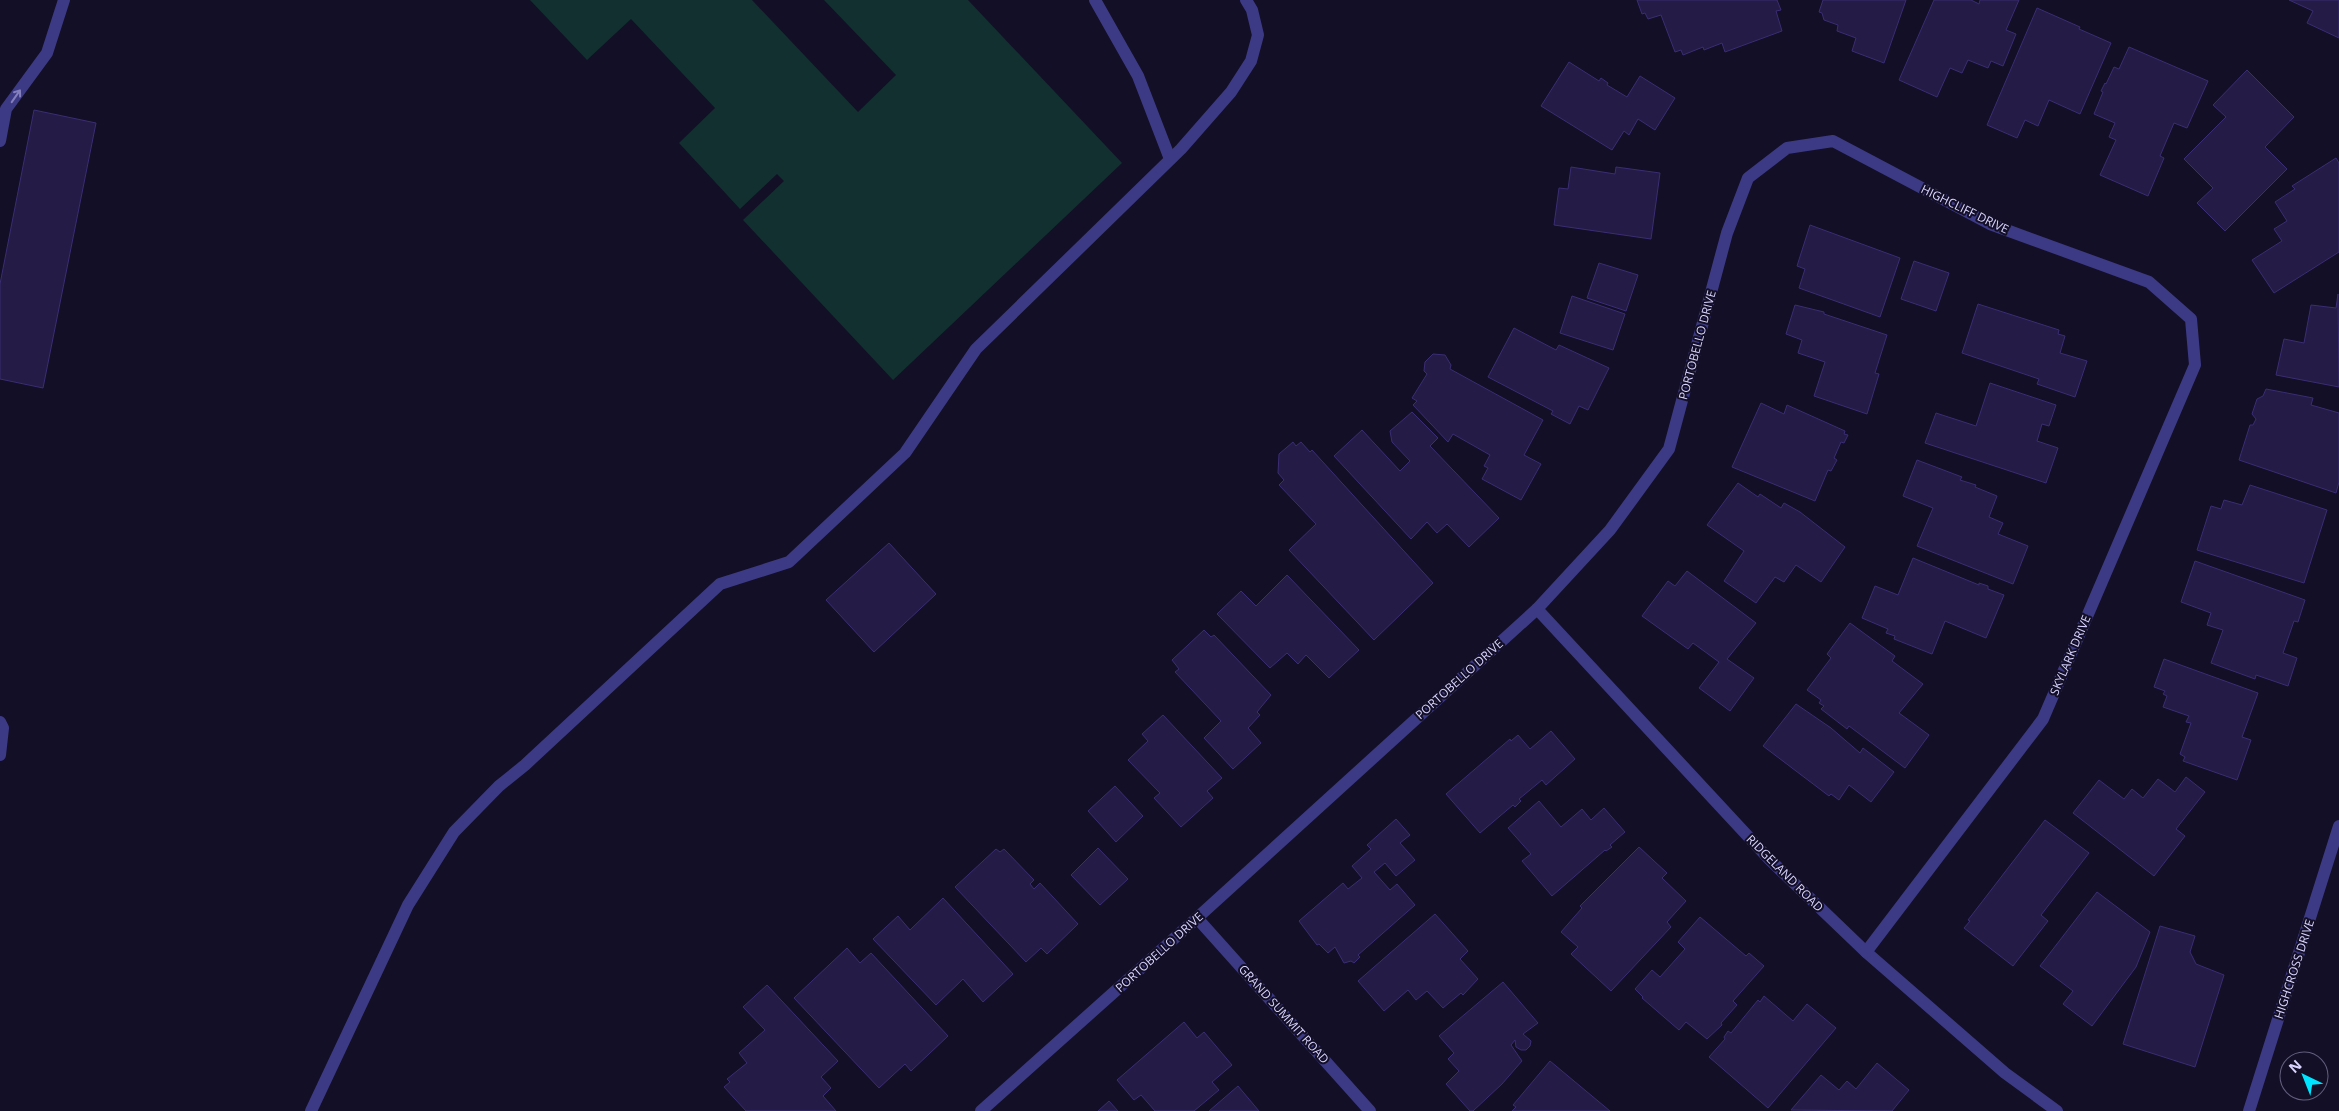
<svg xmlns="http://www.w3.org/2000/svg" width="2339" height="1111" viewBox="0 0 2339 1111" font-family="'Open Sans',sans-serif">
  <style>
    .green { fill: #12302f }
    .building { fill: #241b47; stroke: #3b2d73 }
    .lines { fill: none; stroke-linecap: round; stroke-linejoin: round }
    .minor { stroke: #3d3a85; stroke-width: 12 }
    .oneway { stroke: #837fbc }
    .labels { text-anchor: middle; dominant-baseline: central; stroke-width: 4; stroke-linejoin: round; paint-order: stroke }
    .street-label { font-size: 12px; fill: #d9d4ff; stroke: #130f26 }
  </style>
  <rect width="100%" height="100%" fill="#130f26"/>
  <polygon class="green" points="530,0 752,0 858,112 896,75 824,0 968,0 1122,163 893,380 743,220 784,181 777,174 740,209 679,143 715,108 631,19 587,60"/>
  <g class="building">
    <polygon points="1637,0 1777,0 1781,10 1776,11 1782,31 1725,52 1722,43 1704,50 1703,47 1683,55 1681,50 1675,52 1661,15 1648,19 1645,13 1642,14"/>
    <polygon points="1823,0 1906,0 1884,63 1852,51 1856,38 1837,31 1838,25 1824,20 1822,13 1819,12"/>
    <polygon points="1934,0 1971,0 1979,4 1980,0 2019,0 2006,30 2016,34 2003,66 1991,61 1988,68 1968,60 1962,73 1950,68 1937,97 1899,80"/>
    <polygon points="2289,0 2339,0 2339,38 2307,23 2313,11"/>
    <polygon points="2037,8 2080,27 2079,29 2111,43 2080,114 2049,100 2038,126 2025,120 2017,138 1987,125"/>
    <polygon points="2129,47 2208,81 2187,128 2174,123 2160,156 2164,158 2148,196 2100,175 2116,140 2109,137 2115,123 2094,114 2103,92 2101,91 2105,83 2106,84 2114,67 2119,69"/>
    <polygon points="1569,62 1599,81 1601,78 1608,83 1607,85 1627,97 1640,76 1675,98 1655,130 1638,119 1629,135 1624,131 1612,150 1541,106"/>
    <polygon points="2247,70 2294,117 2265,147 2287,169 2225,231 2197,203 2213,188 2184,159 2226,117 2213,105"/>
    <polygon points="34,110 96,123 43,388 0,379 0,284"/>
    <polygon points="2336,158 2339,163 2339,252 2274,293 2252,260 2282,241 2274,229 2287,221 2275,202 2295,189 2292,186"/>
    <polygon points="1571,167 1615,174 1616,167 1660,173 1651,239 1554,225 1559,188 1568,189"/>
    <polygon points="1810,225 1900,258 1880,317 1799,288 1805,269 1797,266"/>
    <polygon points="1914,261 1949,273 1936,311 1901,299"/>
    <polygon points="1599,263 1638,275 1626,311 1587,298"/>
    <polygon points="2338,294 2339,387 2276,375 2284,339 2304,343 2311,305 2336,308"/>
    <polygon points="1572,296 1625,314 1613,350 1560,333"/>
    <polygon points="1978,304 2059,330 2058,334 2065,336 2060,353 2087,361 2075,397 2037,384 2039,379 1962,353"/>
    <polygon points="1795,305 1824,312 1824,314 1887,335 1875,373 1879,374 1867,414 1814,396 1825,362 1798,353 1802,340 1786,334"/>
    <polygon points="1514,328 1556,350 1559,345 1609,368 1588,410 1579,406 1570,424 1551,414 1553,411 1488,377"/>
    <polygon points="1433,354 1445,355 1451,365 1450,369 1543,420 1524,455 1541,464 1521,500 1482,479 1488,468 1484,466 1490,455 1453,434 1448,442 1413,405 1417,401 1412,398 1427,374 1424,371 1425,362"/>
    <polygon points="1990,383 2056,405 2049,426 2042,424 2037,441 2058,448 2046,483 1925,443 1936,413 1976,426"/>
    <polygon points="2266,389 2313,398 2311,405 2339,413 2339,482 2336,493 2239,460 2250,425 2253,425 2256,419 2252,414 2257,399 2263,396"/>
    <polygon points="1761,403 1784,414 1787,405 1845,431 1844,434 1848,435 1844,443 1841,442 1834,458 1837,460 1831,471 1828,470 1815,501 1732,467"/>
    <polygon points="1412,412 1438,438 1430,446 1499,518 1469,547 1447,524 1437,533 1427,522 1411,539 1334,456 1362,430 1400,471 1410,461 1392,442 1390,431"/>
    <polygon points="1293,442 1296,446 1301,442 1310,452 1312,450 1433,583 1374,640 1289,550 1316,524 1279,485 1284,480 1278,473 1279,454"/>
    <polygon points="1917,460 1962,477 1960,480 1976,485 1975,487 1997,496 1989,517 2003,523 1998,534 2028,546 2013,584 1917,546 1933,508 1903,496"/>
    <polygon points="1738,483 1758,497 1760,494 1781,508 1784,503 1800,512 1845,547 1821,582 1796,565 1784,582 1775,577 1756,603 1724,581 1744,551 1707,525"/>
    <polygon points="2250,485 2327,510 2304,583 2197,550 2211,506 2221,509 2224,500 2242,505"/>
    <polygon points="889,543 936,594 874,652 826,600"/>
    <polygon points="1913,558 1979,585 1979,583 1988,586 1988,589 2004,595 1986,638 1945,621 1932,654 1894,639 1895,636 1886,633 1888,629 1862,618 1875,586 1898,595"/>
    <polygon points="2195,561 2305,600 2298,622 2294,621 2283,653 2297,658 2288,686 2256,675 2255,679 2211,663 2223,630 2207,625 2211,613 2181,602"/>
    <polygon points="1687,571 1756,623 1727,659 1754,678 1730,711 1699,688 1719,662 1693,643 1688,649 1642,616 1668,581 1675,586"/>
    <polygon points="1287,575 1359,650 1329,678 1306,655 1298,664 1287,653 1270,668 1217,614 1241,591 1256,606"/>
    <polygon points="1850,623 1895,656 1892,661 1923,684 1899,713 1929,735 1905,768 1849,726 1847,729 1821,709 1824,706 1819,703 1821,700 1807,690 1831,658 1827,654"/>
    <polygon points="1204,630 1211,637 1214,635 1271,695 1257,712 1260,715 1248,728 1261,743 1233,769 1204,738 1221,721 1175,672 1179,669 1172,660"/>
    <polygon points="2164,659 2258,693 2242,737 2251,740 2237,780 2183,761 2185,757 2180,754 2191,723 2186,722 2189,716 2163,707 2167,696 2163,694 2165,691 2154,687"/>
    <polygon points="1796,704 1831,728 1860,753 1863,748 1894,772 1871,802 1849,785 1839,800 1831,794 1829,796 1763,746"/>
    <polygon points="1163,715 1222,778 1207,791 1213,798 1181,827 1154,798 1160,793 1128,760 1148,741 1142,734"/>
    <polygon points="1551,731 1575,759 1546,785 1542,780 1519,799 1521,801 1515,807 1513,805 1480,833 1446,794 1510,739 1511,741 1518,735 1530,749"/>
    <polygon points="2186,777 2205,792 2176,829 2185,836 2154,876 2073,813 2099,780 2124,799 2132,789 2143,798 2158,779 2175,792"/>
    <polygon points="1115,786 1143,816 1116,842 1088,811"/>
    <polygon points="1539,801 1561,827 1582,809 1591,820 1604,808 1625,832 1610,845 1612,847 1606,851 1605,850 1552,896 1522,861 1531,854 1508,828"/>
    <polygon points="1396,819 1410,835 1400,843 1415,860 1396,876 1385,863 1374,872 1390,890 1397,884 1415,905 1358,955 1360,957 1354,963 1351,961 1344,963 1335,947 1328,953 1319,944 1317,945 1299,921 1343,883 1348,889 1362,878 1352,866 1371,849 1367,845"/>
    <polygon points="2045,820 2089,853 2041,915 2048,921 2013,966 1964,928 1970,921 1968,920"/>
    <polygon points="1639,847 1667,873 1662,878 1686,901 1667,922 1671,927 1611,991 1571,954 1578,947 1561,932 1582,908 1580,906"/>
    <polygon points="1098,848 1128,879 1100,905 1071,875"/>
    <polygon points="996,849 1000,852 1004,849 1034,880 1030,884 1034,889 1040,883 1078,924 1047,954 1041,948 1026,962 955,887"/>
    <polygon points="2097,892 2150,932 2136,967 2092,1026 2063,1004 2073,991 2040,966"/>
    <polygon points="943,898 1013,974 983,1002 963,979 936,1005 873,939 898,916 910,930"/>
    <polygon points="1435,914 1468,951 1460,959 1478,979 1463,995 1461,993 1443,1008 1427,991 1416,1000 1408,990 1384,1011 1358,981"/>
    <polygon points="1700,917 1746,956 1749,953 1764,966 1733,1001 1737,1005 1721,1023 1722,1025 1707,1039 1686,1022 1679,1030 1642,998 1643,997 1635,989 1652,970 1660,977 1685,949 1678,942"/>
    <polygon points="2160,926 2195,936 2190,952 2196,964 2224,975 2195,1067 2123,1044"/>
    <polygon points="847,948 860,963 871,953 948,1036 911,1071 905,1064 879,1088 794,998"/>
    <polygon points="1503,982 1538,1023 1523,1034 1531,1041 1530,1046 1526,1050 1521,1050 1516,1047 1515,1040 1511,1045 1522,1061 1502,1084 1473,1111 1470,1111 1446,1084 1459,1071 1448,1059 1454,1053 1439,1036"/>
    <polygon points="767,985 838,1061 821,1077 831,1088 823,1096 836,1111 746,1111 724,1087 730,1082 727,1079 747,1063 739,1053 765,1030 743,1007"/>
    <polygon points="1764,996 1793,1021 1807,1004 1836,1028 1768,1108 1709,1057 1725,1039 1724,1037 1728,1031 1731,1033 1758,1000 1760,1002"/>
    <polygon points="1184,1022 1197,1038 1204,1032 1232,1065 1212,1082 1219,1090 1194,1111 1155,1111 1141,1095 1134,1100 1117,1080"/>
    <polygon points="1550,1061 1610,1111 1512,1111 1516,1107 1513,1105"/>
    <polygon points="1877,1063 1909,1090 1892,1111 1791,1110 1821,1075 1839,1090 1847,1081 1856,1089"/>
    <polygon points="1238,1086 1259,1111 1209,1111"/>
    <polygon points="1109,1101 1118,1111 1098,1111"/>
  </g>
  <g class="lines">
    <g class="minor">
      <polyline points="1095,0 1138,76 1170,159"/>
      <polyline points="0,141 6,109 47,53 64,0"/>
      <polyline points="1537,609 1770,860 1866,952 2005,1073 2057,1111"/>
      <polyline points="0,722 3,728 0,755"/>
      <polyline points="1197,918 1370,1111"/>
      <polyline points="311,1111 408,905 454,832 499,786 525,765 720,584 789,562 905,453 976,349 1181,149 1231,92 1251,61 1258,35 1252,10 1246,0"/>
      <polyline points="981,1111 1197,918 1537,609 1610,530 1669,449 1727,233 1748,178 1787,148 1833,141 1990,224 2149,282 2191,319 2195,365 2043,719 1866,952"/>
      <polyline points="2249,1111 2339,826"/>
    </g>
  </g>
  <defs><path id="oneway-shaft" d="M-6 0H5M1.5-3L5.5 0L1.5 3" fill="none" stroke-width="1.6" stroke-linecap="round" stroke-linejoin="round" transform="scale(1.25)"/></defs>
  <use class="oneway" href="#oneway-shaft" transform="translate(16 96) rotate(-55)"/>
  <g class="labels">
    <g class="street-label">
      <text transform="translate(1965 209) rotate(26)">HIGHCLIFF DRIVE</text>
      <text transform="translate(1697 345) rotate(-75)">PORTOBELLO DRIVE</text>
      <text transform="translate(2070 655) rotate(-67)">SKYLARK DRIVE</text>
      <text transform="translate(1459 679) rotate(-42)">PORTOBELLO DRIVE</text>
      <text transform="translate(1785 873) rotate(45)">RIDGELAND ROAD</text>
      <text transform="translate(1159 952) rotate(-42)">PORTOBELLO DRIVE</text>
      <text transform="translate(2294 969) rotate(-72)">HIGHCROSS DRIVE</text>
      <text transform="translate(1284 1014) rotate(48)">GRAND SUMMIT ROAD</text>
    </g>
  </g>
  <g transform="translate(2304 1076) rotate(317)"><circle r="24" fill="#130f26" stroke="#625e7d"/>
  <path d="M0-4L9 19L0 12L-9 19Z" fill="#00e5ff"/>
  <text y="-8" font-size="14" font-weight="bold" text-anchor="middle" fill="#d9d4ff">N</text>
  </g>
</svg>
